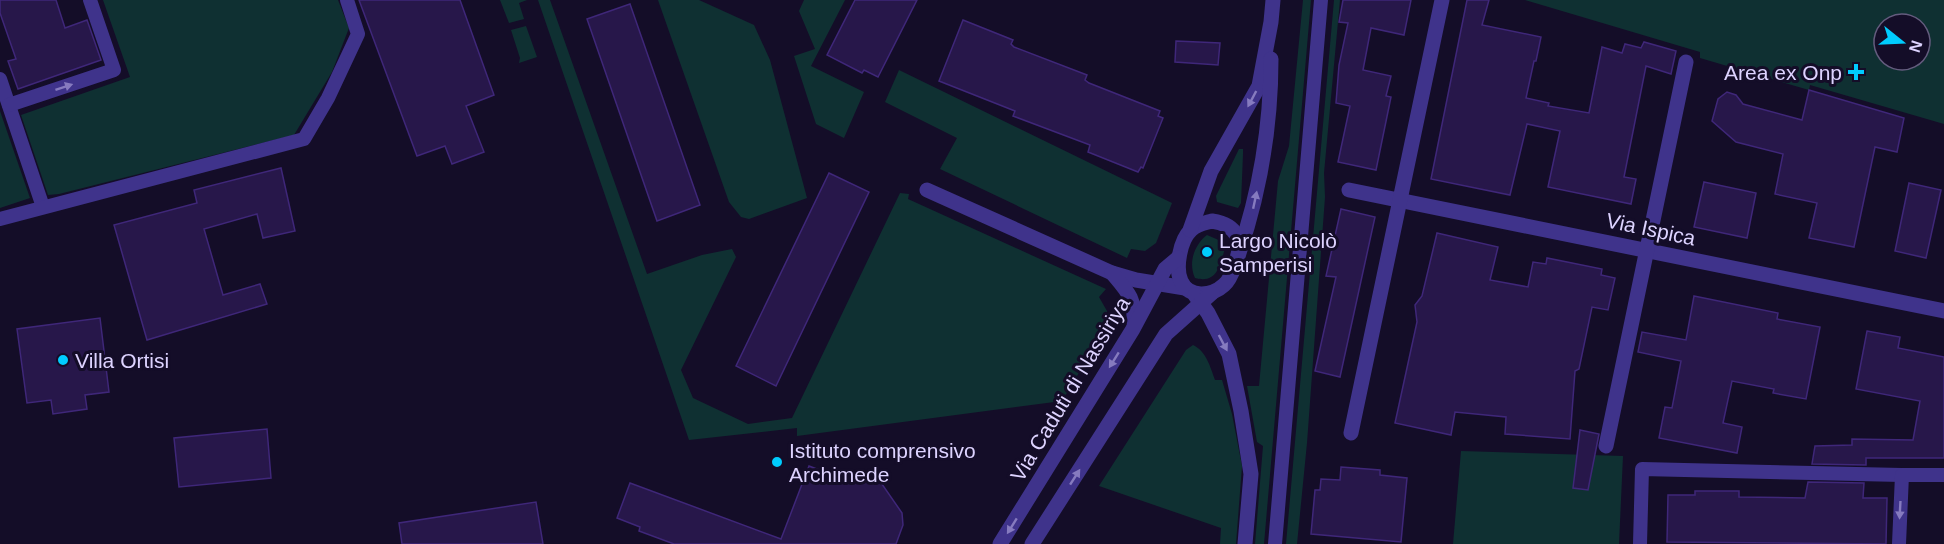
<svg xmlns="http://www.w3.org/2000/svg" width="1944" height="544" viewBox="0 0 1944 544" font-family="Arial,sans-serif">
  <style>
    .green { fill: #0f3032; fill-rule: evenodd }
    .building { fill: #27174a; stroke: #3f2779; stroke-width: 1.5 }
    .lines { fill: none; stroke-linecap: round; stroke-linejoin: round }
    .service { stroke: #3f338b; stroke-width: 14 }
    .minor { stroke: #3f338b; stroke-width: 15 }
    .oneway { fill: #867bbf }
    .poi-dot { fill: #00ccfe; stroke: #140d28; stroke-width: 2 }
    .labels { text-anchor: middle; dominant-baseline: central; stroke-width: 6; stroke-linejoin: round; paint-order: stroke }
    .poi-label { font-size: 21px; fill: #ddd3ff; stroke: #140d28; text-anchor: start }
    .street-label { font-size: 21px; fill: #ddd3ff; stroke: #140d28 }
  </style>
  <rect width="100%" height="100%" fill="#140d28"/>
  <g class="green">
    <polygon points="103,0 338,0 349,28 332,72 294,135 59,194 48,195 21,115 130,77"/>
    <polygon points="500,0 527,0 519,3 524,19 509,23"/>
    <polygon points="538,0 550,0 647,274 702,255 732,249 736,257 681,370 693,398 748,424 792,418 900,193 909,194 908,199 1106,289 1099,297 1107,311 1107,326 1062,401 797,436 797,428 689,440"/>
    <polygon points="658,0 699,0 754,25 770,60 807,198 749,219 741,217 729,202"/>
    <polygon points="804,0 845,0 811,66 864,92 844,138 816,124 794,56 815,49 799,11"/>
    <polygon points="1303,0 1311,0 1264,544 1255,544 1263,446 1257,442 1247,386 1259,386 1278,181 1289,146"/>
    <polygon points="1334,0 1340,0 1324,173 1325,197 1307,443 1297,544 1286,544"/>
    <path d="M 1525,0 L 1944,0 L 1944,124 L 1810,85 L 1809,90 L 1700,58 L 1700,52 ZM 1884,24 L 1920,24 L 1920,60 L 1884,60 Z"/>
    <polygon points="526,26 537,57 519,63 520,58 511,30"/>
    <polygon points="899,70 1172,203 1156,243 1145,251 1131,249 1127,258 940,169 957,138 885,102"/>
    <polygon points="0,111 30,198 0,208"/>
    <polygon points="1239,149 1243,149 1243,154 1241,203 1238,208 1217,202 1216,196"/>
    <path d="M 1207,235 L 1221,241 L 1225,248 C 1220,266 1217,284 1195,278 C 1188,263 1194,245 1207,235 Z"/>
    <path d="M 1193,345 C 1206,351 1210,366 1215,380 L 1222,380 L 1232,414 L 1242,466 L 1236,544 L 1220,544 L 1221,528 L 1099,486 L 1186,350 Z"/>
    <polygon points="1461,451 1623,456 1619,544 1453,544"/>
  </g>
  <g class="building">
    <polygon points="0,0 56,0 65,28 87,20 101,60 18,89 8,61 16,59 0,13"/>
    <polygon points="359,0 460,0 494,95 466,106 484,152 452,164 445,146 417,156"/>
    <polygon points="855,0 917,0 878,77 864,70 862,73 827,55"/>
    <polygon points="1343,0 1411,0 1404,35 1371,28 1363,70 1391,76 1386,96 1391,97 1376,170 1338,162 1350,106 1336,103 1339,65 1348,23 1339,22"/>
    <polygon points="1467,0 1489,0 1482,25 1541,37 1536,61 1534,61 1526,98 1549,103 1548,106 1589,113 1602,47 1622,53 1625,44 1641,48 1644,42 1676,51 1671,74 1646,66 1624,177 1636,179 1631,204 1548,187 1560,131 1527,124 1510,195 1431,179"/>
    <polygon points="630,4 700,205 657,221 587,19"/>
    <polygon points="963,20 1013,40 1011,44 1014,47 1087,75 1085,80 1089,83 1160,111 1158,116 1163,118 1143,168 1141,167 1138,172 1088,152 1090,145 1013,116 1015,111 939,81"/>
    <polygon points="1176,41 1220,43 1218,65 1175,62"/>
    <polygon points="1809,90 1904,118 1897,152 1875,147 1854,247 1809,238 1817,203 1775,194 1783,154 1736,142 1712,121 1718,99 1727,92 1736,95 1743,104 1802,120"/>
    <polygon points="281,168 295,231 263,238 257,214 204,229 223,295 260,284 267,304 147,340 114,225 197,203 194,190"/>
    <polygon points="829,173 869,192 776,386 736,366"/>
    <polygon points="1704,182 1756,193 1747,238 1694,227"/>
    <polygon points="1909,183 1941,190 1926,258 1895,251"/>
    <polygon points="1341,209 1375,217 1340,377 1315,371 1336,277 1326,276"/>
    <polygon points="1437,233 1498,247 1490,280 1528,287 1533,262 1546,264 1547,258 1602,269 1601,275 1615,278 1608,310 1592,307 1579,369 1575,371 1570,439 1505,434 1506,417 1455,412 1451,435 1395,423 1417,322 1415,305 1422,296"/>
    <polygon points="1694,296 1778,313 1777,319 1820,327 1806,399 1773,393 1774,389 1732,381 1723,423 1742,427 1737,453 1659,438 1665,407 1672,408 1681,361 1638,352 1642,332 1686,340"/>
    <polygon points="100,318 109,392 85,395 87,409 53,414 51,400 27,403 17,329"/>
    <polygon points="1867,331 1900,337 1898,348 1944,357 1944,458 1866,458 1866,465 1812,464 1815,446 1852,445 1852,439 1913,440 1920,401 1856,389"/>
    <polygon points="267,429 271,478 179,487 174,438"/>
    <polygon points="1580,430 1599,434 1588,490 1573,488"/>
    <polygon points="809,466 843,479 875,474 902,513 903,525 896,544 674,544 639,531 640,527 617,518 630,483 781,539"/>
    <polygon points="1341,467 1380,470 1380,475 1407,478 1401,542 1311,534 1315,490 1320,490 1321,479 1340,480"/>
    <polygon points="1808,482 1864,483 1863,498 1887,498 1886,544 1667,542 1668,495 1695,495 1695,491 1739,491 1739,497 1805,498"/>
    <polygon points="536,502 543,544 402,544 399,523"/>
  </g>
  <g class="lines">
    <g class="service">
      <polyline points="0,79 43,207"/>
      <polyline points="9,105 114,70 90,0"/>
      <polyline points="0,219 304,139 328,98 358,34 347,0"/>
      <polyline points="1275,544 1321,0"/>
      <polyline points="1640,544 1642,469 1902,475"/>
      <polyline points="1899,544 1902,475 1944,475"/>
    </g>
    <g class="minor">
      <polyline points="927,190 1112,273 1136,280 1185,288"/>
      <polyline points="1349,190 1944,311"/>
      <path d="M 1212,221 C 1238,225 1244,241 1235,265 C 1233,271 1230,280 1224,285 C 1212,296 1189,299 1181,281 C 1175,268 1180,240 1191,230 C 1197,224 1205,223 1212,221 Z"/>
      <polyline points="1190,230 1211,171 1259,86 1271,22 1273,0"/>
      <path d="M 1238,256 C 1260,192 1271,126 1271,59"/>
      <path d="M 1112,273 C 1128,292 1135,298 1134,323"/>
      <polyline points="1195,295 1208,313 1229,354 1241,411 1251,474 1245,544"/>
      <polyline points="1351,433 1442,0"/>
      <polyline points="1606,446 1686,62"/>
      <polyline points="1000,544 1133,329 1165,269 1178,258"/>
      <polyline points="1032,544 1166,334 1212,293"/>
    </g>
  </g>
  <defs><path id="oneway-solid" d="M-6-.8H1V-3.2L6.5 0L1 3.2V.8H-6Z" transform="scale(1.5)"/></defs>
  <g class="oneway">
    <use href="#oneway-solid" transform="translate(64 87) rotate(-18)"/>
    <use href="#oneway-solid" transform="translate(1252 99) rotate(118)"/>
    <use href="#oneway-solid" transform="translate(1255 200) rotate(-78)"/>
    <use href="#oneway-solid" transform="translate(1223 343) rotate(62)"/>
    <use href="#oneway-solid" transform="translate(1114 360) rotate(122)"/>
    <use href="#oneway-solid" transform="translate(1075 477) rotate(-57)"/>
    <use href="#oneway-solid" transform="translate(1900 510) rotate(93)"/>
    <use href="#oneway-solid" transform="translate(1012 526) rotate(122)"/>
  </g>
  <g class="poi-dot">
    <path d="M1853 63h6v6h6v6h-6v6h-6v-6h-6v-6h6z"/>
    <circle cx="1207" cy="252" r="6"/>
    <circle cx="63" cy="360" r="6"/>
    <circle cx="777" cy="462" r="6"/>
  </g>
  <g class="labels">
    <g class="poi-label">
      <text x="1842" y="72" text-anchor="end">Area ex Onp</text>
      <text x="1219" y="240">Largo Nicolò<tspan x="1219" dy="24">Samperisi</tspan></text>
      <text x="75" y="360">Villa Ortisi</text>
      <text x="789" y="450">Istituto comprensivo<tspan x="789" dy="24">Archimede</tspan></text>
    </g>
    <g class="street-label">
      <text transform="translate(1651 229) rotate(12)">Via Ispica</text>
      <text transform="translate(1070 389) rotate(-59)">Via Caduti di Nassiriya</text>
    </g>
  </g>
  <g transform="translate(1902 42) rotate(108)"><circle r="28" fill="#140d28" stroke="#645c7e" stroke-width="1.5"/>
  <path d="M0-4.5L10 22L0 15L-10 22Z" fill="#00ccfe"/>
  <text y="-9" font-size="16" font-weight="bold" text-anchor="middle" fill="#ddd3ff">N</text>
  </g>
</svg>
